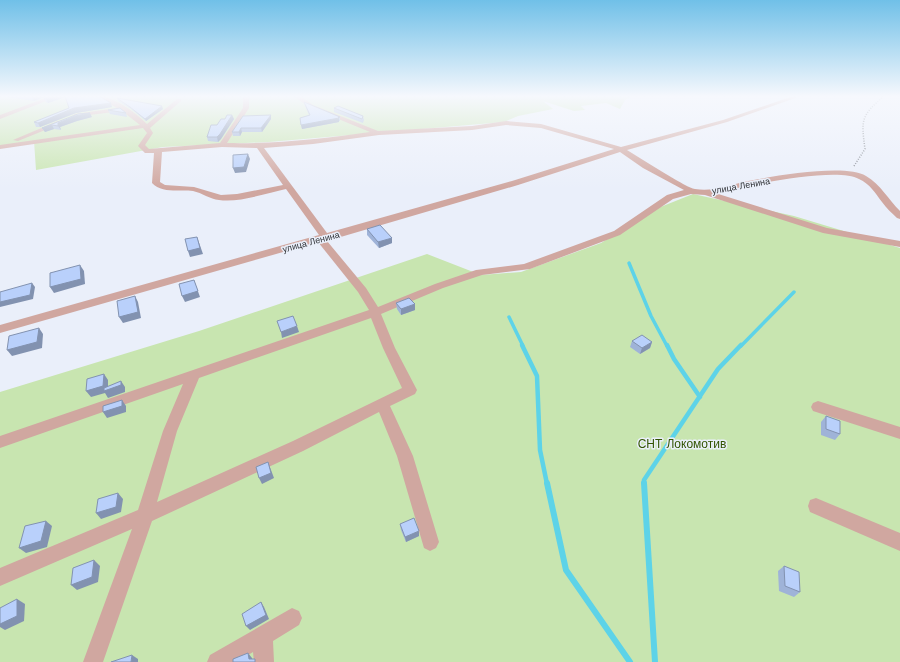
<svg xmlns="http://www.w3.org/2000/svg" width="900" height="662" viewBox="0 0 900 662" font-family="'Work Sans',sans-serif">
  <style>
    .green { fill: #c8e5b0 }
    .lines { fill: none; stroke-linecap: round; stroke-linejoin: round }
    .stream-far3 { stroke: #5dd3e8; stroke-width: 2 }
    .stream-far2 { stroke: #5dd3e8; stroke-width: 3.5 }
    .stream-far1 { stroke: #5dd3e8; stroke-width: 4.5 }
    .stream { stroke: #5dd3e8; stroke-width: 6 }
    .path { stroke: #868a91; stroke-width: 1.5; stroke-dasharray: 1 1.5; stroke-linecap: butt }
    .minor { fill: #d0a7a0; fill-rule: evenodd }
    .wall { fill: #9fb3d8 }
    .shaded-wall { fill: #8292b0 }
    .building { fill: #b9d0fb; stroke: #8292b0 }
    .labels { text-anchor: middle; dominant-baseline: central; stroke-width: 3; stroke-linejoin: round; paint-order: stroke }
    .far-street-label { font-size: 9px; fill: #303236; stroke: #eaeffa }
    .near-park-label { font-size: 12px; fill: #325400; stroke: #eaeffa }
  </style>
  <rect width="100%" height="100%" fill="#eaeffa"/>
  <g class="green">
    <polygon points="0,96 632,96 625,100 620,109 606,103 581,106 585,110 574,111 543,101 553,109 518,116 504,122 269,142 163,147 36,170 34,141 0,146"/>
    <polygon points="693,194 794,216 900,248 900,662 0,662 0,392 199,331 427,254 481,275 521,272 601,243 658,208"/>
  </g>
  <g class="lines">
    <polyline class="stream-far3" points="451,96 457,96"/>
    <g class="stream-far2">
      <polyline points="629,263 651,316 667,346"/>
      <polyline points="509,317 523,346"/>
      <polyline points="741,346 794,292"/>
    </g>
    <g class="stream-far1">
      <polyline points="522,345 537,376 540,450 547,484"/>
      <polyline points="667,345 674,359 700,397"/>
      <polyline points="644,484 644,480 718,369 741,345"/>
    </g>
    <g class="stream">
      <polyline points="547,483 566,570 630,662"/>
      <polyline points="644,483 655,662"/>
    </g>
    <path class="path" d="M 854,166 L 865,149 C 861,119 861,116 884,96"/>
    <g class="minor">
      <polygon points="51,96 59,96 0,119 0,115"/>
      <path d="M 96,96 C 114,96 135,112 147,124 L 177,99 L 181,99 L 181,101 L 150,128 L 153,133 L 145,145 L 149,149 L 220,143 L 243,108 L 243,98 L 245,96 L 252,96 L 249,99 L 249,108 L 227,143 C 275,144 322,139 370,132 L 309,107 L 293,96 L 300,96 L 313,105 L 378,131 L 472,126 L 506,121 L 541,124 L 621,147 L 723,120 L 793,96 L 801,96 L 727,122 L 627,150 C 643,160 659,170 676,180 C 682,183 689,188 695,189 C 711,192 728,186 743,182 C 769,177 845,163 866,176 C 881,185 888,199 900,211 L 900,219 L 897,218 C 892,213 886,208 882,202 C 875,193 870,184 859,179 C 835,166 743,187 715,193 L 827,228 L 900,241 L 900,247 L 823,233 L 705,195 L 691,194 L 673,199 L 620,235 L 530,269 L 482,275 L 443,288 L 381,314 L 395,348 L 417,390 L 415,394 L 390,406 L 413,456 L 439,542 L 436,548 L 430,551 L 424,548 L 397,456 L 379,412 L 303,451 L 152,521 L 103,662 L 83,662 L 132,529 L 0,586 L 0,568 L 138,510 L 163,431 L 183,384 L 0,448 L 0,436 L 369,310 L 358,292 L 318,242 L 0,333 L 0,325 L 319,235 L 286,189 C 267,193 239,203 219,200 C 210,199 202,193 193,191 C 180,189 162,194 152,183 L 154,153 L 145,153 L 138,146 L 147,133 L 143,128 L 0,149 L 0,145 L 140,125 L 122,111 L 73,117 L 72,116 L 75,114 L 117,108 ZM 506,125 L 541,128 L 614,149 L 512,181 L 327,233 L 264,148 L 313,144 L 379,135 L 472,130 ZM 222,147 L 257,148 L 283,185 L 237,194 L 221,195 L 194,187 L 165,185 L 160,182 L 162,152 ZM 620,152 L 643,168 L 684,190 L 667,195 L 614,231 L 524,264 L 476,270 L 435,284 L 378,307 L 366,288 L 327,241 L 518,185 ZM 371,318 L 383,348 L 402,388 L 293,441 L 157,502 L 177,431 L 199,378 Z"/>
      <polygon points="58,121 61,123 60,124 18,141 13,140"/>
      <polygon points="818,401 900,427 900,439 813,411 811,407 813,403"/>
      <polygon points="816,498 900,533 900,551 810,512 808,506 810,500"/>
      <polygon points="292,608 299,611 302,618 299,625 273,641 274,662 254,662 253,652 237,662 207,662 210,655"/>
    </g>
  </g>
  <g class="wall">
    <polygon points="1,96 47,96 34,101"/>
    <polygon points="51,96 99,96 112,107 76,113 40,127 36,127 34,122 69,108 65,97 48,103 46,102 44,99"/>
    <polygon points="117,98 163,109 146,121 131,109 118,101"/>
    <polygon points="304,102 340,117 340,121 339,121 339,122 302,129 300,118 309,115 305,106"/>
    <polygon points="334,108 363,116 364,120 363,123 334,112"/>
    <polygon points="108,110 126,113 127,117 110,114"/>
    <polygon points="78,114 92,117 77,121 60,127 61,130 54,129 45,132 42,128"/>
    <polygon points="232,115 234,119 221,139 218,142 208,141 207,137 217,125 225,119"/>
    <polygon points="271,115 271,119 262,132 242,132 240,136 233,136 232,132"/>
    <polygon points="367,229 392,238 392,243 379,248 367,235"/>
    <polygon points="396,303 415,304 415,310 401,315 397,309"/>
    <polygon points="632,341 652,342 650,348 640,354 630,347"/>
    <polygon points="826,416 840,434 835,440 821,435 821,422"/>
    <polygon points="400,524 419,536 406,542 401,530"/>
    <polygon points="784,566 800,592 794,597 779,591 778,571"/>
  </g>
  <g class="shaded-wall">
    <polygon points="34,96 47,96 34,101 32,97"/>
    <polygon points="54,96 65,96 65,97 48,103 46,99"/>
    <polygon points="111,103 112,107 76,113 40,127 38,123 74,108"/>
    <polygon points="162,106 163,109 146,121 145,119"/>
    <polygon points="90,113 92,117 77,121 60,127 61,130 58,126 58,123 75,116"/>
    <polygon points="232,115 234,119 221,139 218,142 217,137"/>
    <polygon points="271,115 271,119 262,132 261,128"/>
    <polygon points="339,118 339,122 302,129 301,125"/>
    <polygon points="52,125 54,129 45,132 42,128"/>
    <polygon points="241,128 242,132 240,136 239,132"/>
    <polygon points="248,154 250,159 246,172 235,173 233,168"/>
    <polygon points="197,237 203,254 190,257 188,251"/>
    <polygon points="392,238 392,243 379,248 378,242"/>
    <polygon points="80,265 84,271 85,284 54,293 50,287"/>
    <polygon points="194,280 200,297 185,302 182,296"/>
    <polygon points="32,283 35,287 33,299 0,307 0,302"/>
    <polygon points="135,296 138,302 141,318 123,323 119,317"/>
    <polygon points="415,304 415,310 401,315 401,309"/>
    <polygon points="297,326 299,332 282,338 281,332"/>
    <polygon points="39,328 43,334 42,348 12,356 7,350"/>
    <polygon points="652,342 650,348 640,354 642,348"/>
    <polygon points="104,374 108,380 108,390 121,381 125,387 125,392 108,398 105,393 91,397 86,391"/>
    <polygon points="122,400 126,406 126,412 107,418 103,412"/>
    <polygon points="268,462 274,478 262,484 259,478"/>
    <polygon points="118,493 123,499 121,512 101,519 96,513"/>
    <polygon points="46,521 52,526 47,547 26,553 19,548"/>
    <polygon points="419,531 419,536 406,542 405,537"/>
    <polygon points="94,560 100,566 98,582 77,590 71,585"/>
    <polygon points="17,599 25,604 24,621 5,630 0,627 0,624"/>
    <polygon points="261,602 264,607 269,619 250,630 246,626"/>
    <polygon points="248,653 252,658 253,662 249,659"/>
    <polygon points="132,655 138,659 138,662 131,662"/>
  </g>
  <g class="building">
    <polygon points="51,96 54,96 46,99 44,99"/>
    <polygon points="65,96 99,96 111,103 74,108 38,123 34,122 69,108"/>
    <polygon points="117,98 162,106 145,119 130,107"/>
    <polygon points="304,102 340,117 338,117 339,118 301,125 300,118 310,115"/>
    <polygon points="338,106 363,116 362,119 334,108"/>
    <polygon points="120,108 126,113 108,110"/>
    <polygon points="90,113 75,116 58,123 58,126 52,125 42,128 78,114"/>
    <polygon points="227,115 232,115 220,134 217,137 207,137 211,125 217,125 221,119 225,119"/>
    <polygon points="271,115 261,128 241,128 239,132 232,132 243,116"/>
    <polygon points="248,154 244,167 233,168 233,155"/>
    <polygon points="380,225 392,238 378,242 367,229"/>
    <polygon points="197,237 200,248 188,251 185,239"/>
    <polygon points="80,265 81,279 50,287 50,273"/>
    <polygon points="194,280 198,291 182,296 179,284"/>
    <polygon points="32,283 30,295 0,302 0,292"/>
    <polygon points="135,296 138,312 119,317 117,301"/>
    <polygon points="409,298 415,304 401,309 396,303"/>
    <polygon points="293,316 297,326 281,332 277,321"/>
    <polygon points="39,328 37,342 7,350 9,336"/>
    <polygon points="642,335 652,342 642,348 632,341"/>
    <polygon points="104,374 103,386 86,391 87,379"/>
    <polygon points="121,381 121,385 104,391 104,388"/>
    <polygon points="122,400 122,406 103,412 103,406"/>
    <polygon points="826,416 840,421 840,434 826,429"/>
    <polygon points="268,462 271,473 259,478 256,467"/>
    <polygon points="118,493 116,507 96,513 98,499"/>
    <polygon points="414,518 419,531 405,537 400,524"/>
    <polygon points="46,521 41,541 19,548 25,526"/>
    <polygon points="94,560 92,577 71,585 73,568"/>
    <polygon points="784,566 799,572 800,592 785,586"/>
    <polygon points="17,599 17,616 0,624 0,608"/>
    <polygon points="261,602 266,615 246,626 242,614"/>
    <polygon points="248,653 249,659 255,659 255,662 233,662 233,659"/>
    <polygon points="132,655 131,662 111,662"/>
  </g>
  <linearGradient id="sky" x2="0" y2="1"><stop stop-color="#70c0e8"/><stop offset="0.51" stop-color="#f6f8fd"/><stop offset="1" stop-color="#f6f8fd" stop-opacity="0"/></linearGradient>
  <rect width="900" height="189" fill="url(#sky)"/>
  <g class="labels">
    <g class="far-street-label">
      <text transform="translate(741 186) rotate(-10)">улица Ленина</text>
      <text transform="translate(311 242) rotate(-15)">улица Ленина</text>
    </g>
    <g class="near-park-label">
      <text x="682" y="444">СНТ Локомотив</text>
    </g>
  </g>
</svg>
